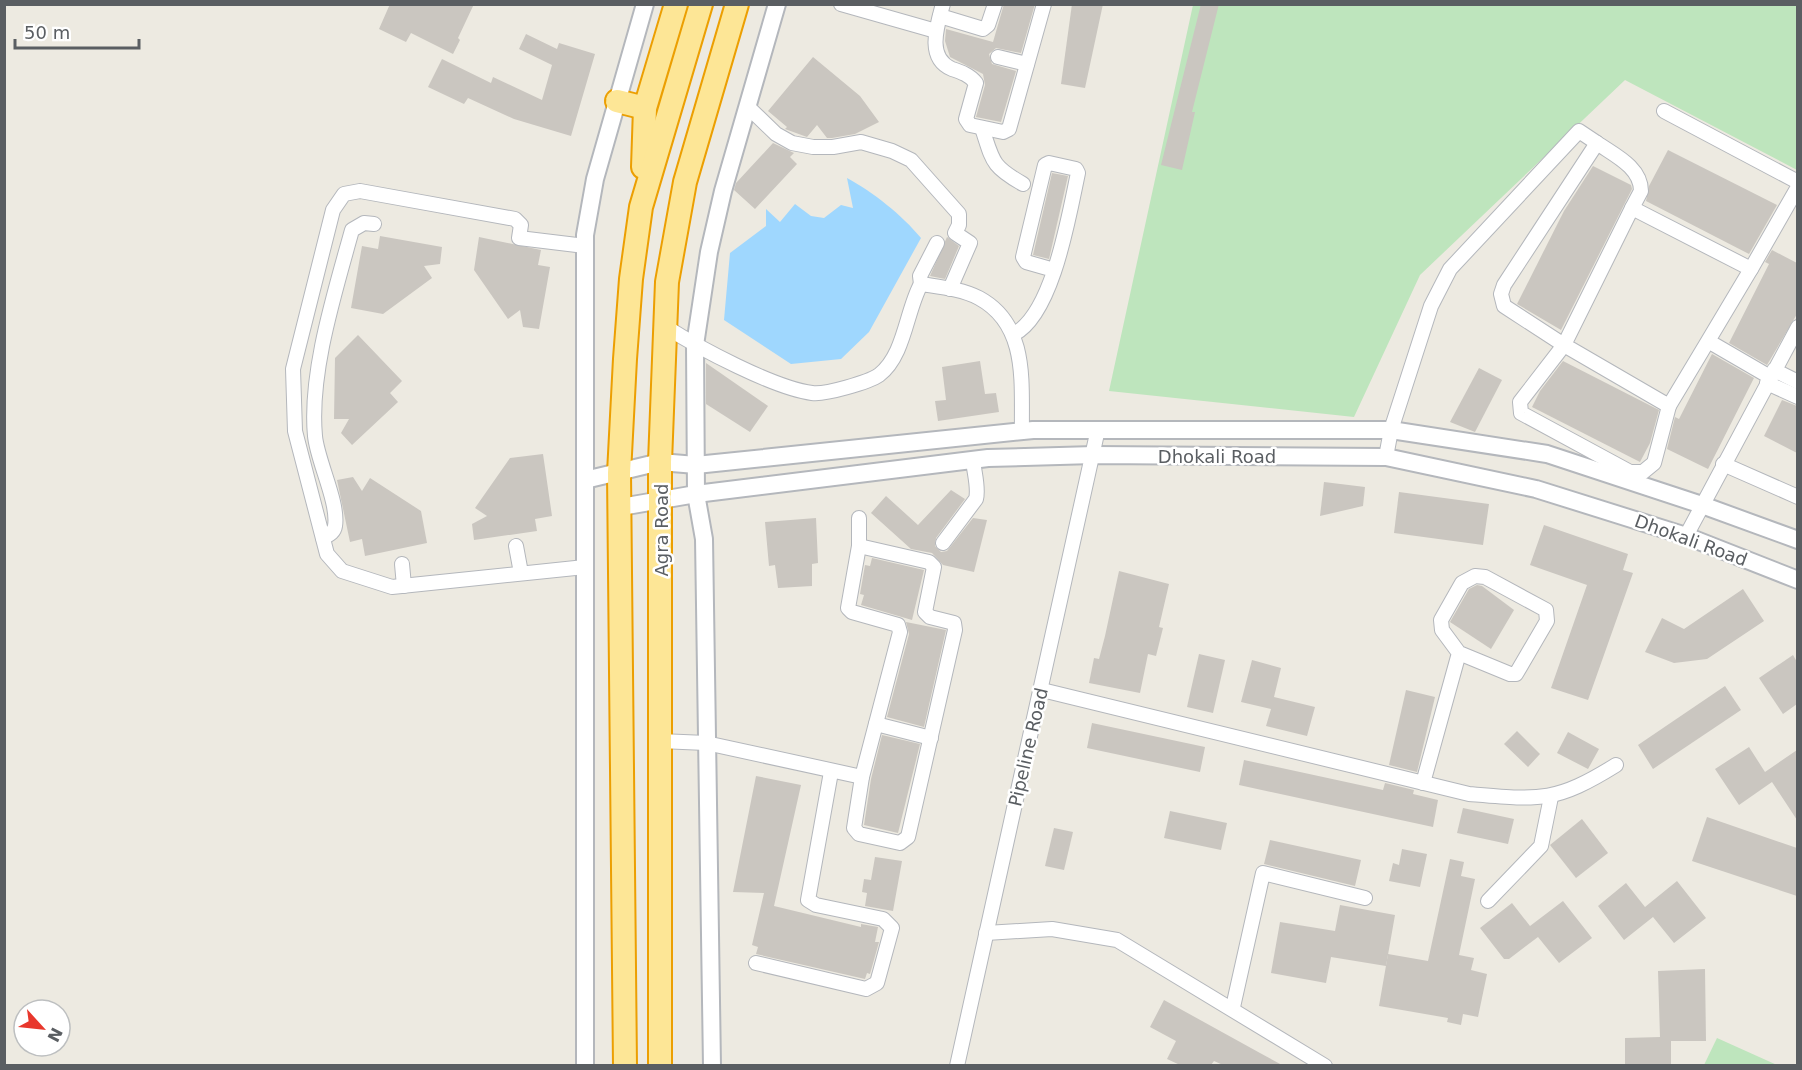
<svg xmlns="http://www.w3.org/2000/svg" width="1802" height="1070" viewBox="0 0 1802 1070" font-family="'DejaVu Sans',sans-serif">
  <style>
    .green { fill: #bee5bd }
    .water { fill: #9fd7fe }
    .building { fill: #cac6c0 }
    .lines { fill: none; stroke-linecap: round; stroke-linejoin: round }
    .minor-casing { stroke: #b4b7bc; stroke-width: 16 }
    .tertiary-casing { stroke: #b4b7bc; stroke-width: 20 }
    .trunk-casing { stroke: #ec9f02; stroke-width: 26 }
    .minor { stroke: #fff; stroke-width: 14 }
    .tertiary { stroke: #fff; stroke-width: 16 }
    .trunk { stroke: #fde696; stroke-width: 22 }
    .labels { text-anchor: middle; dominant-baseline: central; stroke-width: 5; stroke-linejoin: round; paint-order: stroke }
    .street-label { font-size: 18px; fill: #5a5e62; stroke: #fff }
  </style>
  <rect width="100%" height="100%" fill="#edeae1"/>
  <g class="green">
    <polygon points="1193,5 1797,5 1797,170 1625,80 1420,275 1354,417 1109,391"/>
    <polygon points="1717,1038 1777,1065 1704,1065"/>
  </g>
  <path class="water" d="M 847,178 C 873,192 902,215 921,238 L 869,332 L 841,359 L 791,364 L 724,320 L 730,253 L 766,226 L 766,209 L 780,222 L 795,204 L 811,216 L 824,218 L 841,205 L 853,208 Z"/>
  <g class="building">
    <polygon points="390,4 474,4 458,38 460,40 453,54 411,33 406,42 379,29"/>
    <polygon points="1004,4 1035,4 1021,53 996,48 989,54 992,64 1016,71 1001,122 976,117 985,85 983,74 950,57 945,41 946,29 993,42"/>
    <polygon points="1072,4 1103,4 1085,88 1061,84"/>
    <polygon points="1201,4 1219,4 1192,112 1195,112 1182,170 1161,165"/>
    <polygon points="526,34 557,49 559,43 595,54 571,136 514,119 468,98 464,104 428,87 442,59 491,83 493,77 542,100 552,65 519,49"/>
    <polygon points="813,57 860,96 879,122 855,134 832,138 827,138 817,125 807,137 785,129 787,127 768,111"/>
    <polygon points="773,143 794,153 790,157 797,164 755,209 734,190 736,183"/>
    <polygon points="1668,150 1777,205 1749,254 1646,201 1649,186"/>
    <polygon points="1593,166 1631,185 1632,189 1561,330 1517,304 1564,211"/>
    <polygon points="1052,173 1068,176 1049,259 1033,255"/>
    <polygon points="380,236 442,247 440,264 424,266 432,278 383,314 351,308 362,246 378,249"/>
    <polygon points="479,237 541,250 538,265 550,267 539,329 523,327 520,310 508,319 474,270"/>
    <polygon points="947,237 959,246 945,279 930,276"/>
    <polygon points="1772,250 1797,263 1797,314 1767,365 1729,343 1769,264 1765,262"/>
    <polygon points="358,335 402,381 390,393 398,402 352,445 341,433 349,419 334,419 335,358"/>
    <polygon points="1712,354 1754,378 1708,469 1667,449 1675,417 1679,419"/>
    <polygon points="980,361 985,394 996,393 999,412 938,421 935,401 946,400 942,367"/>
    <polygon points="1563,361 1659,410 1650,443 1640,462 1532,407 1540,391"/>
    <polygon points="706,363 768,406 750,432 706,404"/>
    <polygon points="1479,368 1502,380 1475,432 1450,422"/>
    <polygon points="1782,400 1797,406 1797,453 1764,436"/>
    <polygon points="543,454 552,516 535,519 537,531 474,540 472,524 487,516 475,508 510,458"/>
    <polygon points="353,477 362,491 370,478 421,511 427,543 365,556 362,539 350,542 337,480"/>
    <polygon points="1324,482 1365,487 1363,506 1320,516"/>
    <polygon points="951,490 965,499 936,538 935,546 941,552 947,551 973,518 987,520 974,572 943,565 932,553 911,549 871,513 886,496 918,525"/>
    <polygon points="1399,492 1489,504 1483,545 1394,533"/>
    <polygon points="816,518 818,563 812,564 812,586 778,588 775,565 769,566 765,522"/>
    <polygon points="1544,525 1628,554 1623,570 1633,573 1588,700 1551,688 1587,585 1530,565"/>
    <polygon points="872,558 924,570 912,620 861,605 864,595 860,594 865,565 870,566"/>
    <polygon points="1119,571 1169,584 1159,627 1163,628 1156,656 1148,654 1140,693 1089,683 1094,658 1099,659 1105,636"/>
    <polygon points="1477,585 1482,586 1514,610 1491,649 1450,622 1469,589"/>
    <polygon points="1743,589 1764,621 1707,659 1674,663 1645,652 1662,618 1684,629"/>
    <polygon points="906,622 946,630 924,727 887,717 909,634"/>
    <polygon points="1199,654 1225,660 1213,713 1187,707"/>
    <polygon points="1793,655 1797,662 1797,704 1783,714 1759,678"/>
    <polygon points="1252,660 1281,668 1274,697 1315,707 1307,736 1266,726 1271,709 1241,702"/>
    <polygon points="1725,686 1741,710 1653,769 1638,745"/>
    <polygon points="1406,690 1435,697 1417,772 1389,765"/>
    <polygon points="1092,723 1205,747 1200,772 1087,748"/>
    <polygon points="1517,731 1540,754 1528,767 1504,744"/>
    <polygon points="1568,732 1599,749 1588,769 1557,753"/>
    <polygon points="882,735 920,744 898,833 864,825 871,779"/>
    <polygon points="1749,747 1765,772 1797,750 1797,820 1772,782 1739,805 1715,769"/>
    <polygon points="1244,760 1383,790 1385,783 1414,790 1413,794 1438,800 1433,827 1239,785"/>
    <polygon points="756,776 801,785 774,906 861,927 861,924 878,927 875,942 879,942 870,974 867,973 865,979 756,954 758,947 752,945 764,893 733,892"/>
    <polygon points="1463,808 1514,819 1508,844 1457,833"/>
    <polygon points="1170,811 1227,823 1221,850 1164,838"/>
    <polygon points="1707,817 1797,848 1797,896 1692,861"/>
    <polygon points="1582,819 1608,853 1576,878 1550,845"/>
    <polygon points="1054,828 1073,832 1064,870 1045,866"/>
    <polygon points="1270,840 1361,860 1355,886 1264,864"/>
    <polygon points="1402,849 1427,854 1420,887 1389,881 1393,863 1399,865"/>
    <polygon points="875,857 902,861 893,911 865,906 867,893 862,892 864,879 871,880"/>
    <polygon points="1450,859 1464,862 1461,876 1475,879 1459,955 1474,958 1471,970 1487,974 1478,1017 1463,1014 1461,1025 1447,1022 1448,1018 1379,1006 1388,954 1428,961"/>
    <polygon points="1677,881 1706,918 1674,943 1653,917 1624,940 1598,906 1626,883 1645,907"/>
    <polygon points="1563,901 1592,938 1559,963 1538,937 1509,959 1504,959 1480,928 1512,903 1530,926"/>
    <polygon points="1340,905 1395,915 1386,966 1331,957 1326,983 1271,973 1280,922 1335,931"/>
    <polygon points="1705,969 1706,1041 1671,1041 1671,1065 1625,1065 1625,1038 1660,1037 1658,971"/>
    <polygon points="1164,1000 1260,1053 1282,1065 1223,1065 1214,1061 1211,1065 1180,1065 1167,1059 1176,1041 1150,1027"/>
  </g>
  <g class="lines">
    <g class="minor-casing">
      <g id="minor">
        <polyline points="841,4 936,31"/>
        <path d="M 943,4 C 937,26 926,58 952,69 C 961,72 970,75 976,83 L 966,119 L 970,125 L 1003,132 L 1009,129 L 1044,4"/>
        <polyline points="940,16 983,29 988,25 995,4"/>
        <polyline points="998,57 1027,64"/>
        <polyline points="747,106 776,134 792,143 813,147 833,147 861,142 892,151 911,160 959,214 959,225 955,233 970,243 950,289"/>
        <polyline points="1664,111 1798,182"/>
        <path d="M 982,128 C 993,161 991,166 1023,184"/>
        <path d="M 1597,143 C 1614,155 1641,167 1641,191 L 1632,208"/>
        <polyline points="585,246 519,238 521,225 515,219 360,191 344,194 333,210 293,369 295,431 327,554 342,571 392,587 585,567"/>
        <polyline points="1751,269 1798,187"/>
        <polyline points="921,284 920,276 937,243"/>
        <path d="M 666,327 C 699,348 774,388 812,393 C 825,395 869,382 879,375 C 905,355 906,311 921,284 C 940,287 962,289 979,298 C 1029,325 1021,384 1022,432"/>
        <path d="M 1014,334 C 1053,314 1069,215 1078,173 L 1076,169 L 1049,163 L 1045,165 L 1023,257 L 1026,262 L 1054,270"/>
        <polyline points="1708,341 1751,269 1632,208 1564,345 1669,406 1708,341 1770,377"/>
        <polyline points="1774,370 1798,382"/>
        <polyline points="1767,383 1798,397"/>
        <polyline points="1386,457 1391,430 1431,306 1450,269 1579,131 1597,143 1504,285 1501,294 1504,306 1564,345 1520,402 1521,413 1630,472 1643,472 1654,463 1669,406"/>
        <polyline points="1723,464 1798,497"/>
        <polyline points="859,518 859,546 848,608 852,612 898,625 900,632 862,777"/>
        <polyline points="1686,536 1798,327"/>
        <path d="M 323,538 C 328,535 334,533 335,526 C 339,503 317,460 315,436 C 309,373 335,292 352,230 L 364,223 L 374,224"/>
        <path d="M 943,543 L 976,499 C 979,488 974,472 973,460"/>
        <polyline points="516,546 521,573"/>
        <polyline points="402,564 404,586"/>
        <path d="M 1042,690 L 1469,794 C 1539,800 1555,803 1616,765"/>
        <polyline points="876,724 931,738"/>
        <polyline points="660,741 706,743 862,777 854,828 859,834 900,843 908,837 955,630 954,623 930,617 925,612 934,567 929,562 859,546"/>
        <polyline points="1423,783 1459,653 1442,630 1441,620 1462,583 1475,576 1485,577 1546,610 1547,621 1516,674 1510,674 1459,653"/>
        <polyline points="1488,901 1541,846 1551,797"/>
        <polyline points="986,933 1052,929 1117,940 1325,1066"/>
        <polyline points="756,963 866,989 877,983 892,928 883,919 816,905 808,900 831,772"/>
        <polyline points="1233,1007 1263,873 1365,898"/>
        <polyline points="957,1066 1098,429"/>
      </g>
    </g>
    <g class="tertiary-casing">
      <g id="tertiary">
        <polyline points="585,480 660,462 696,465 1033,430 1391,430 1547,454 1702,505 1798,540"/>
        <polyline points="621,507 696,494 988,458 1094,455 1386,457 1536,489 1686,536 1798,580"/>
        <polyline points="585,1066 585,235 595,179 645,4"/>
        <polyline points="712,1066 704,539 696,494 695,345 709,252 723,191 777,4"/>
      </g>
    </g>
    <g class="trunk-casing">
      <g id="trunk">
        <polyline points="617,101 645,108"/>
        <polyline points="643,167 645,108 676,4"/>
        <polyline points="625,1066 619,473 625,359 631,279 641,207 701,4"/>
        <polyline points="660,1066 660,462 667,282 685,182 737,4"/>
      </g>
    </g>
    <use href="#minor" class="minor"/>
    <use href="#tertiary" class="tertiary"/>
    <use href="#trunk" class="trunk"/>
  </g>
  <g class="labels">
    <g class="street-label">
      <text x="1217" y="456">Dhokali Road</text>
      <text transform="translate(661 530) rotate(-90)">Agra Road</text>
      <text transform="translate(1691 540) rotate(20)">Dhokali Road</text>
      <text transform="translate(1028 747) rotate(-77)">Pipeline Road</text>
    </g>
  </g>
  <rect width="1802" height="1070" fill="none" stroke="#5a5e62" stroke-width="12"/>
  <g transform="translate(42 1028) rotate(117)"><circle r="28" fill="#ffffff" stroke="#bdbfc0" stroke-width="1.5"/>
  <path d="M0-4.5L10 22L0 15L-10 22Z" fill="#e8372c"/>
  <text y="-9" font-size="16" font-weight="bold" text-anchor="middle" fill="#5a5e62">N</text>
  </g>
  <path d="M15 39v9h124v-9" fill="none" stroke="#5a5e62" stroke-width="3"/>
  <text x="24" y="39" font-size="18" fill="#5a5e62" stroke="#ffffff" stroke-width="4.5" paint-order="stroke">50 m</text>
</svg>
